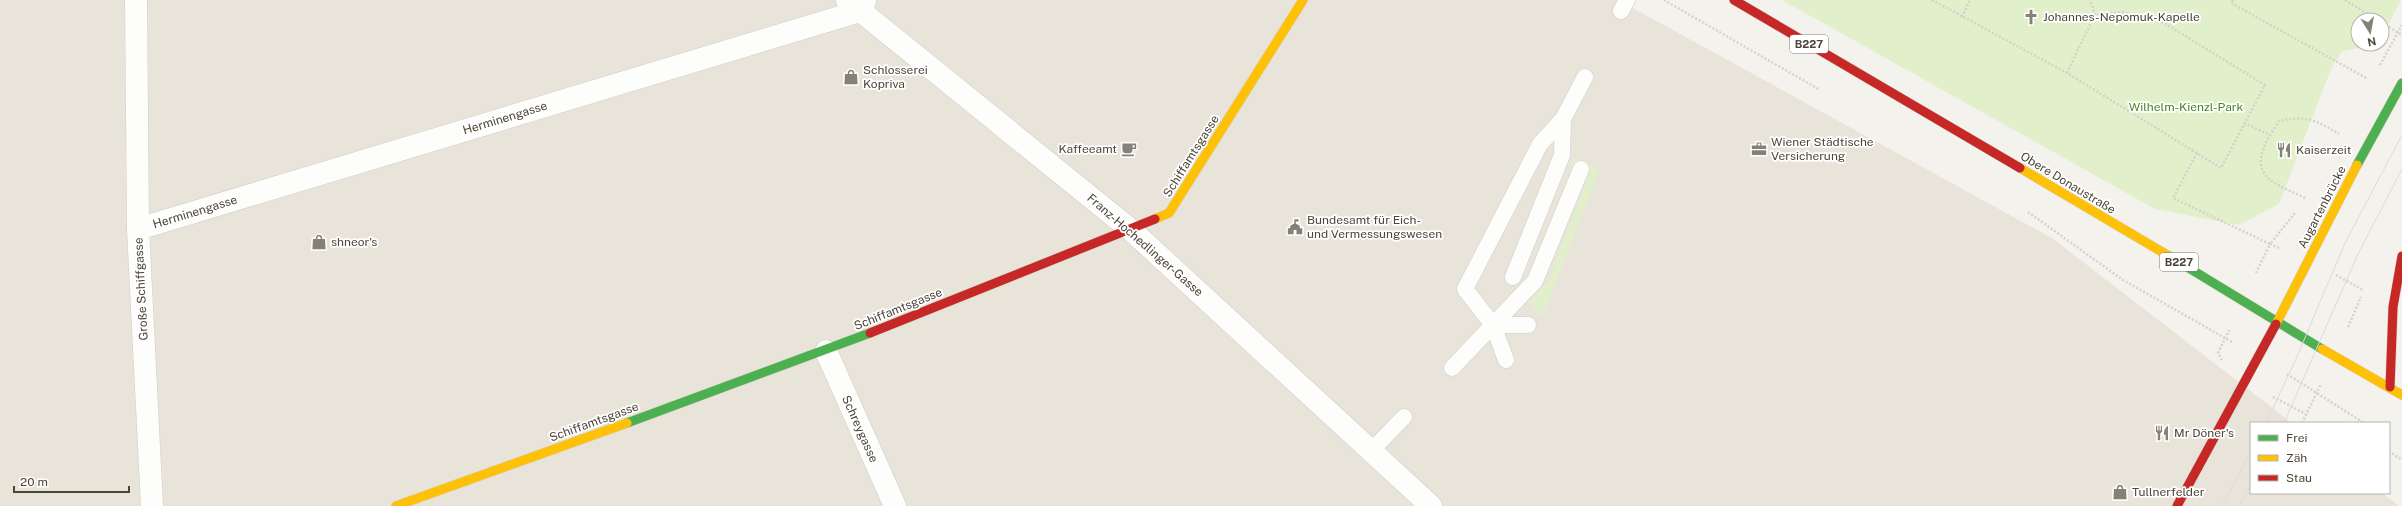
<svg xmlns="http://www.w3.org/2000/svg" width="2402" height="506" viewBox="0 0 2402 506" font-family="'Public Sans',sans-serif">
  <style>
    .residential { fill: #e8e4da }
    .green { fill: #e1f0cb }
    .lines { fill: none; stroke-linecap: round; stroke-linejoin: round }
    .lane-casing { stroke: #d0cec9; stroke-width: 17 }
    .street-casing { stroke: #d0cec9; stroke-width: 23 }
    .fast-casing { stroke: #d4cfc3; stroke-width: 10 }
    .slow-casing { stroke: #d4cfc3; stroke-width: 10 }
    .jam-casing { stroke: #d4cfc3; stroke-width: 10 }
    .path { stroke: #d3d2cb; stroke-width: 2.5; stroke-dasharray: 2 2; stroke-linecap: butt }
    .lane { stroke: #fdfdfc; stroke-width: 16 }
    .street { stroke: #fdfdfc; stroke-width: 22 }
    .fast { stroke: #4caf50; stroke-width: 9 }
    .slow { stroke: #ffc107; stroke-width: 9 }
    .jam { stroke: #c62828; stroke-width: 9 }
    .tram { stroke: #dadad9; stroke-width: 1 }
    .path-bridge { stroke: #d3d2cb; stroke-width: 2.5; stroke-dasharray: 2 2; stroke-linecap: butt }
    .labels { text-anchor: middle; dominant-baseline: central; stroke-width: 3.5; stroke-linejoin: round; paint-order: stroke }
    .shield { fill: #fff; stroke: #827c73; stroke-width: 1 }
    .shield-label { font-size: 11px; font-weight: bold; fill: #4c4437 }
    .poi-label { font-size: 12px; fill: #4c4437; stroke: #fff; text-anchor: start }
    .park-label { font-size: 12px; fill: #488523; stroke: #fff }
    .street-label { font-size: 12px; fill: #4c4437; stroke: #fff }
  </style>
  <rect width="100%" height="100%" fill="#f3f2ed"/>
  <polygon class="residential" points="0,0 1618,0 2052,238 2292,423 2251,423 2251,493 2382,493 2399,506 0,506"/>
  <g class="green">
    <polygon points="1782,0 2401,0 2382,36 2382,20 2358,20 2358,44 2377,45 2342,51 2331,69 2279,204 2239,225 2155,209"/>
    <polygon points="1575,157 1600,169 1542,317 1529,302 1549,280 1589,174 1570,165"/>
  </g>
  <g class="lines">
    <g class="lane-casing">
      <g id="lane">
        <polyline points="1621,11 1627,0"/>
        <polyline points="1513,277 1562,155 1563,119 1585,77"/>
        <polyline points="1493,325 1528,325"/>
        <polyline points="1506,360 1493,325 1465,289 1540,144 1563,119"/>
        <polyline points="1452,368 1535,281 1581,169"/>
        <polyline points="1371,451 1404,417"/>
      </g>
    </g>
    <g class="street-casing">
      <g id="street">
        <polyline points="136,0 138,229 152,506"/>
        <polyline points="847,0 1131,230 1431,506"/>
        <polyline points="138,229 860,11 865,1"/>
        <polyline points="826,351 895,506"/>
      </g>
    </g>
    <g class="fast-casing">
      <g id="fast">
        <polyline points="2357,165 2402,83"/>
        <polyline points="2169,256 2322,349"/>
        <polyline points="627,423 870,333"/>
      </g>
    </g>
    <g class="slow-casing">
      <g id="slow">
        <polyline points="2020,168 2169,256"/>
        <polyline points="1155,219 1169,213 1303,0"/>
        <polyline points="2276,324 2357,165"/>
        <polyline points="2322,349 2402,395"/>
        <polyline points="396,506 627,423"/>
      </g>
    </g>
    <g class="jam-casing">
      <g id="jam">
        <polyline points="1734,0 2020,168"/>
        <polyline points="870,333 1155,219"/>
        <polyline points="2390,387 2393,307 2402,256"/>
        <polyline points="2177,506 2276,324"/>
      </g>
    </g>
    <g class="path">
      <polyline points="1664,0 1820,90"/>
      <polyline points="1932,0 2067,73 2221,168 2265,85 2164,23 2122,12 2095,14 2090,0"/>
      <polyline points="2233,0 2231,3 2368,79"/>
      <polyline points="2345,0 2378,20"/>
      <polyline points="1962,17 1970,0"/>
      <polyline points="2382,23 2402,35"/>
      <polyline points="2067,73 2095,14"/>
      <polyline points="2244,123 2270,135"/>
      <polyline points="2197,153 2173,198 2270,244 2295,213"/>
      <path d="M 2305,198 C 2294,192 2279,187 2269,179 C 2250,162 2269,137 2279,121 C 2306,115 2316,120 2339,134"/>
      <polyline points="2028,212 2123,280 2232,342"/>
      <polyline points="2256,273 2270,244 2279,248"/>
      <polyline points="2336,275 2363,290"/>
      <polyline points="2348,327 2361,297"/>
      <polyline points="2222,360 2218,353 2229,330"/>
      <polyline points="2287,374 2364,423"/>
      <polyline points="2273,397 2306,414"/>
      <polyline points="2302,423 2321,384"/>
      <polyline points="2389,451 2402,460"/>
    </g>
    <use href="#lane" class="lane"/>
    <use href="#street" class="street"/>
    <use href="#fast" class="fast"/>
    <use href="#slow" class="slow"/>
    <use href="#jam" class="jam"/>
    <g class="tram">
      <polyline points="2266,423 2296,359 2345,243 2402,135"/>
      <polyline points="2284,423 2358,254 2402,169"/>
      <polyline points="2222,506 2251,452"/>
      <polyline points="2239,506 2251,485"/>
    </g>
    <polyline class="path-bridge" points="2380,65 2402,25"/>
  </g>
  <defs>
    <g id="church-bare" transform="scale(1.2)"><path d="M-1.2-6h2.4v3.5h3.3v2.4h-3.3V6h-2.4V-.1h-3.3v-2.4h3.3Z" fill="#868177" stroke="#fff" stroke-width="2.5" paint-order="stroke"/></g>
    <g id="shop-bare" transform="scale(1.2)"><path d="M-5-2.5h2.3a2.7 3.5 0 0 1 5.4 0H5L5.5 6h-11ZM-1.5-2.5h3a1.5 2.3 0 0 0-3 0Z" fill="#868177" stroke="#fff" stroke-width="2.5" paint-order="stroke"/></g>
    <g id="cafe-bare" transform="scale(1.2)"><path d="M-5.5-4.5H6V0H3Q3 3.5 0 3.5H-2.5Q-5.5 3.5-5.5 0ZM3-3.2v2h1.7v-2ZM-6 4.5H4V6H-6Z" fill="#868177" stroke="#fff" stroke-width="2.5" paint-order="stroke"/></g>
    <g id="office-bare" transform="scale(1.2)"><path d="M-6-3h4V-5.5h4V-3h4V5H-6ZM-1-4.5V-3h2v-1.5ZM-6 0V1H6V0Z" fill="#868177" stroke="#fff" stroke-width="2.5" paint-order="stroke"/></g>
    <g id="restaurant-bare" transform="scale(1.2)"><path d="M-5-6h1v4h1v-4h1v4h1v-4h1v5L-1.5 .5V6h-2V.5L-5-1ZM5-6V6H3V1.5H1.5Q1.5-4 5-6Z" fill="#868177" stroke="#fff" stroke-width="2.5" paint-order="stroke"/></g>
    <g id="civic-bare" transform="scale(1.2)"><path d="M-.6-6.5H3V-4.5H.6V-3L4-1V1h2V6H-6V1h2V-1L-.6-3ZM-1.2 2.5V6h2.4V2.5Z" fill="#868177" stroke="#fff" stroke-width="2.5" paint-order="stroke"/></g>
  </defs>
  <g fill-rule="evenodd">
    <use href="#church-bare" x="2031" y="17"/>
    <use href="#shop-bare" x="851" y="77"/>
    <use href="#cafe-bare" x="1129" y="149"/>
    <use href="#office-bare" x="1759" y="149"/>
    <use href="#restaurant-bare" x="2284" y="150"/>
    <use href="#civic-bare" x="1295" y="227"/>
    <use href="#shop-bare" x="319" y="242"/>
    <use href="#restaurant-bare" x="2162" y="433"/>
    <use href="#shop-bare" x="2120" y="492"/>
  </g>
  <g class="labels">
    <g class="shield">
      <rect x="1790" y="35" width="38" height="18" rx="3"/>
      <rect x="2160" y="253" width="38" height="18" rx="3"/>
    </g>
    <g class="shield-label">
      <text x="1809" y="44">B227</text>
      <text x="2179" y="262">B227</text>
    </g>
    <g class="poi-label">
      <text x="2043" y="17">Johannes-Nepomuk-Kapelle</text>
      <text x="863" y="70">Schlosserei<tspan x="863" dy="14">Kopriva</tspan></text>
      <text x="1771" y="142">Wiener Städtische<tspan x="1771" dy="14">Versicherung</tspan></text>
      <text x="1117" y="149" text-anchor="end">Kaffeeamt</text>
      <text x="2296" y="150">Kaiserzeit</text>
      <text x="1307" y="220">Bundesamt für Eich-<tspan x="1307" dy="14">und Vermessungswesen</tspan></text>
      <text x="331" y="242">shneor's</text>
      <text x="2174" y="433">Mr Döner's</text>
      <text x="2132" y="492">Tullnerfelder</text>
    </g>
    <g class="park-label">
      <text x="2186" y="107">Wilhelm-Kienzl-Park</text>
    </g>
    <g class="street-label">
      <text transform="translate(505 118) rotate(-17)">Herminengasse</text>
      <text transform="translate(1191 156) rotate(-58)">Schiffamtsgasse</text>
      <text transform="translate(2068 183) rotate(31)">Obere Donaustraße</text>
      <text transform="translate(2322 207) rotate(-63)">Augartenbrücke</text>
      <text transform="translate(195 212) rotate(-17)">Herminengasse</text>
      <text transform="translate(1145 245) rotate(41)">Franz-Hochedlinger-Gasse</text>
      <text transform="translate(141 289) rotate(-93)">Große Schiffgasse</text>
      <text transform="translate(898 309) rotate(-22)">Schiffamtsgasse</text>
      <text transform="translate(594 422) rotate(-20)">Schiffamtsgasse</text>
      <text transform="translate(860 429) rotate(66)">Schreygasse</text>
    </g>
  </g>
  <rect x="2250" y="422" width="140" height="72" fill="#ffffff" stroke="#b7b4af"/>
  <rect x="2258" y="435" width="20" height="6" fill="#4caf50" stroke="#b7b4af"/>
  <text x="2286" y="442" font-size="12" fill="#4c4437">Frei</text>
  <rect x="2258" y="455" width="20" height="6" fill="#ffc107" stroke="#b7b4af"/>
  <text x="2286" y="462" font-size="12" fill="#4c4437">Zäh</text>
  <rect x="2258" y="475" width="20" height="6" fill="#c62828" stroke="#b7b4af"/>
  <text x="2286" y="482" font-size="12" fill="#4c4437">Stau</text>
  <g transform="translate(2370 32) rotate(169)"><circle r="19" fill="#ffffff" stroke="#b7b4af"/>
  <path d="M0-3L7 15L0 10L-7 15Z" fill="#868177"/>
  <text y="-6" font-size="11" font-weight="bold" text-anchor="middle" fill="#4c4437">N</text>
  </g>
  <path d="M14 486v6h115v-6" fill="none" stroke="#4c4437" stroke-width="2"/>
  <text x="20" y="486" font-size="12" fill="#4c4437" stroke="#ffffff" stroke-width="3" paint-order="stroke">20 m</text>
</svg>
